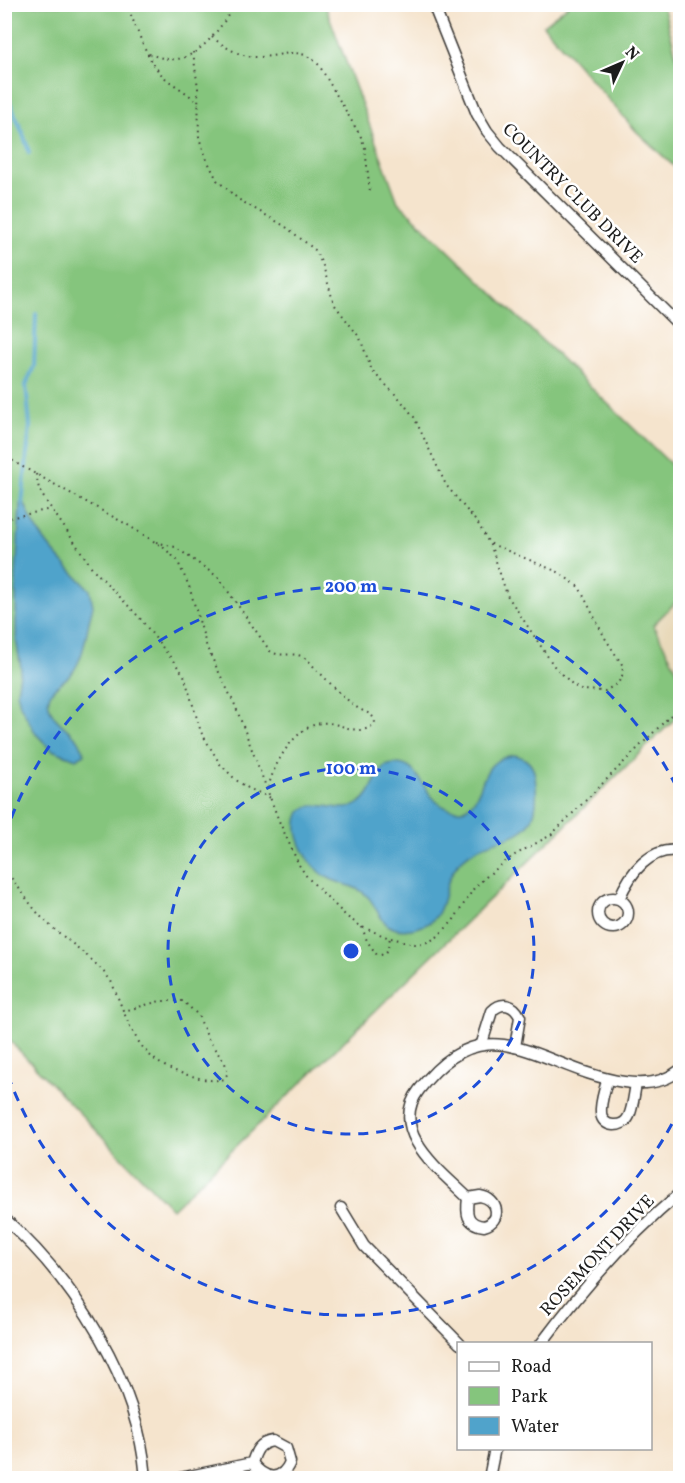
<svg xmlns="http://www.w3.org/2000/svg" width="685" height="1483" viewBox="0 0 685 1483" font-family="Vollkorn,serif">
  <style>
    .built { fill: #e8d9ba }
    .green { fill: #85c57d; stroke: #50704c; stroke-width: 1.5 }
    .water { fill: #50a3cb; stroke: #366074; stroke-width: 1.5 }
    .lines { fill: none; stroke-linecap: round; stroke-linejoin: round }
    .stream { stroke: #50a3cb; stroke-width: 4 }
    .minor-casing { stroke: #3d3a37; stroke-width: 13 }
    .path { stroke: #3d3a37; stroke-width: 2; stroke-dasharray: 1.5 4.5; stroke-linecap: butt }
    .minor { stroke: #fff; stroke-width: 10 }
    .ring { fill: none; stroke: #1d4ed8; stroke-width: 3; stroke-dasharray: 10 8 }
    .labels { text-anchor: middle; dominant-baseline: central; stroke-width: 5; stroke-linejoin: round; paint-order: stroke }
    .street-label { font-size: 18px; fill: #1c1c1c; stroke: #fff }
    .centre { fill: #1d4ed8; stroke: #fff; stroke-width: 3 }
    .ring-label { font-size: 18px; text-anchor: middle; font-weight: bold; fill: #1d4ed8; stroke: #fff; stroke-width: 5; stroke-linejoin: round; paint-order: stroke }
  </style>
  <rect width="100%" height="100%" fill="#fff"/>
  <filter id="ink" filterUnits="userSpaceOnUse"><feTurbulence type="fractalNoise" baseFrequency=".0167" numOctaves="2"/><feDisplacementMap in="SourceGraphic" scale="12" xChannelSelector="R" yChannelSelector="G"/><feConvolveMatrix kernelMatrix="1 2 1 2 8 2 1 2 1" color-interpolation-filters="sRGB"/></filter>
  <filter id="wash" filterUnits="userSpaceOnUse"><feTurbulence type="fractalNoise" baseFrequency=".008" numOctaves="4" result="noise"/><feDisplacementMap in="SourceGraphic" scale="24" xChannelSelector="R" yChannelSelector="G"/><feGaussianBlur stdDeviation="1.35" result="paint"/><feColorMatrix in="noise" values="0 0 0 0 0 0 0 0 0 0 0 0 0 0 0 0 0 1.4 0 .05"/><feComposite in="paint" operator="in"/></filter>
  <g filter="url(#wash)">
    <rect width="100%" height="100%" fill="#f5e4cd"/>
    <polygon class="built" points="680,598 680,676 653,625"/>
    <g class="green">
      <polygon points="570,4 663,5 680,70 680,172 636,131 543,25"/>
      <polygon points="5,5 325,5 398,202 680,473 680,598 653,625 680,676 680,714 172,1209 5,1036"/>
    </g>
    <g class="water">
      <path d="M 20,504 L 25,504 C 38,541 64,563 90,590 L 93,606 C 86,628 86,655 72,673 C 64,683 45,689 49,705 C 52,721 70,729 79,741 C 81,745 83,750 85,754 L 76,759 L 52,750 L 36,734 L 20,705 L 17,691 L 21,668 L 16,640 L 16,577 Z"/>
      <path d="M 514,755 C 525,757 533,763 535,776 C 546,856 493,824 458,864 C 437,888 453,923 411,929 C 376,935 381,903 361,891 C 348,883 331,883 320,872 C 305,859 290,831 300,812 C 317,796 340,816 358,804 C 373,795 373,777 385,766 C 428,752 417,813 463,810 C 490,794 474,761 514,755 Z"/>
    </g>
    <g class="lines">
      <g class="stream">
        <polyline points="4,47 12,4"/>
        <path d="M 4,87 C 11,110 24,130 29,153"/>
        <polyline points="22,504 30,426 26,385 34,366 36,314"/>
      </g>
    </g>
  </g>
  <g filter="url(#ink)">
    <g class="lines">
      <g class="minor-casing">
        <g id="minor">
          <polyline points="433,4 477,114 487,131 500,147 680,326"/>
          <circle cx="613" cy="913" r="15"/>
          <path d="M 619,899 C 630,873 650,846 680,851"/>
          <path d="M 482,1043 L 492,1011 C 502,1001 514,1004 520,1017 L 515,1047"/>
          <path d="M 607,1080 C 605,1090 600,1102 601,1113 C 602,1128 623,1129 629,1116 C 633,1107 634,1094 636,1084"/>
          <path d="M 480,1196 C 499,1199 502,1221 484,1226 C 466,1224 466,1213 468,1198 Z"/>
          <path d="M 468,1198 C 441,1171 387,1132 419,1090 C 488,999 541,1070 624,1082 C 644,1085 664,1083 680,1070"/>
          <polyline points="341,1208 364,1246 460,1344"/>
          <path d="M 4,1218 C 76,1282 138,1381 146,1478"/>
          <path d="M 541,1344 C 582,1289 629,1236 680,1193"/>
          <path d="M 273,1441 L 286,1448 L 290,1462 C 281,1483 264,1479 252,1463 C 256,1450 259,1443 273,1441 Z"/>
          <polyline points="180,1478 252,1463"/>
          <polyline points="489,1478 495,1448"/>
        </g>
      </g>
      <g class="path">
        <path d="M 126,4 C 136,25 146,59 162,75 C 173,86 189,92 198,104"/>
        <polyline points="4,14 19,4"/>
        <path d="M 212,37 C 226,48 240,57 258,57 C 283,57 298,44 319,65 L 361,137 L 365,148 L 370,192"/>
        <polyline points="193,52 198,88 199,138 207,160 217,180 238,199 286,227 315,250 323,266 334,304 360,338 372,371 399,398 414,417 446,485 479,525 486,538 489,543 493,552 507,595 554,666 573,685 581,690 605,691 618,683 622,676 623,666 605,638 579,587 558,572 489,543"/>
        <path d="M 149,54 C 158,57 167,60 177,59 C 200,57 225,24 234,4"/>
        <polyline points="4,452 14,462 126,524 163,547 177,560 189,586 207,648 235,705 279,821 299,865 307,877 347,917 362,927 387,937 415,944 428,942 437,937 453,921 474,888 487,876 513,856 551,835 671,715"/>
        <polyline points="36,474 39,489 44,498 93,569 139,617 184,675 201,732 220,764 236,780 248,788 271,798"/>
        <polyline points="4,519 51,509"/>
        <path d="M 156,542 L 175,547 L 218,577 L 270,651 C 282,659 293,650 305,658 C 310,661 313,667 318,671 C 330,683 342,696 355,706 C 363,713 374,712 375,723 C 359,740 339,720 321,723 C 294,727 272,766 268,790"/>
        <path d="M 4,869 C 18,885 30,906 45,921 C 67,941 93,957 111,981 C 131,1027 137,1064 192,1076 C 202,1079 213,1082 224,1079 L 228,1073 L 225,1063 L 209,1041 L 198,1015 L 183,1001 L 160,1001 L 124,1011"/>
        <polyline points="362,927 367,941 377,955 381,955 387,951 390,938"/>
      </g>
      <use href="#minor" class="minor"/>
    </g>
  </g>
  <g class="ring">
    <circle cx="351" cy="951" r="183"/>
    <path d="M680 1108A365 365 0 0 1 5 1067M5 835A365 365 0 0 1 680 794"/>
  </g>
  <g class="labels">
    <g class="street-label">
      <text transform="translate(572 194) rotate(45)">COUNTRY CLUB DRIVE</text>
      <text transform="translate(598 1256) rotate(-47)">ROSEMONT DRIVE</text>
    </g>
  </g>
  <circle cx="351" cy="951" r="9" class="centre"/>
  <g class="ring-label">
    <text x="351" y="592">200 m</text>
    <text x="351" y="774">100 m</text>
  </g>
  <rect width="685" height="1483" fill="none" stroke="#fff" stroke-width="24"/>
  <rect x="457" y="1342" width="195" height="108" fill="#ffffff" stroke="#a4a4a4" stroke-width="1.5"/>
  <rect x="469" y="1362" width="30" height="9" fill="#ffffff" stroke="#a4a4a4" stroke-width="1.5"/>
  <text x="511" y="1372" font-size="18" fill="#1c1c1c">Road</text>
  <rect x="469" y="1387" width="30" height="18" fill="#85c57d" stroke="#a4a4a4" stroke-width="1.5"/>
  <text x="511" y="1402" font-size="18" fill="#1c1c1c">Park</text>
  <rect x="469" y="1417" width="30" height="18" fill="#50a3cb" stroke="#a4a4a4" stroke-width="1.5"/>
  <text x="511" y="1432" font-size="18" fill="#1c1c1c">Water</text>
  <g transform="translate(622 63) rotate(46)" stroke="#ffffff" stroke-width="4.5" paint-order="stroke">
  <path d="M0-4.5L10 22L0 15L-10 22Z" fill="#1c1c1c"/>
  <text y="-9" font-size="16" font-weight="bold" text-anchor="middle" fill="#1c1c1c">N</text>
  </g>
</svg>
